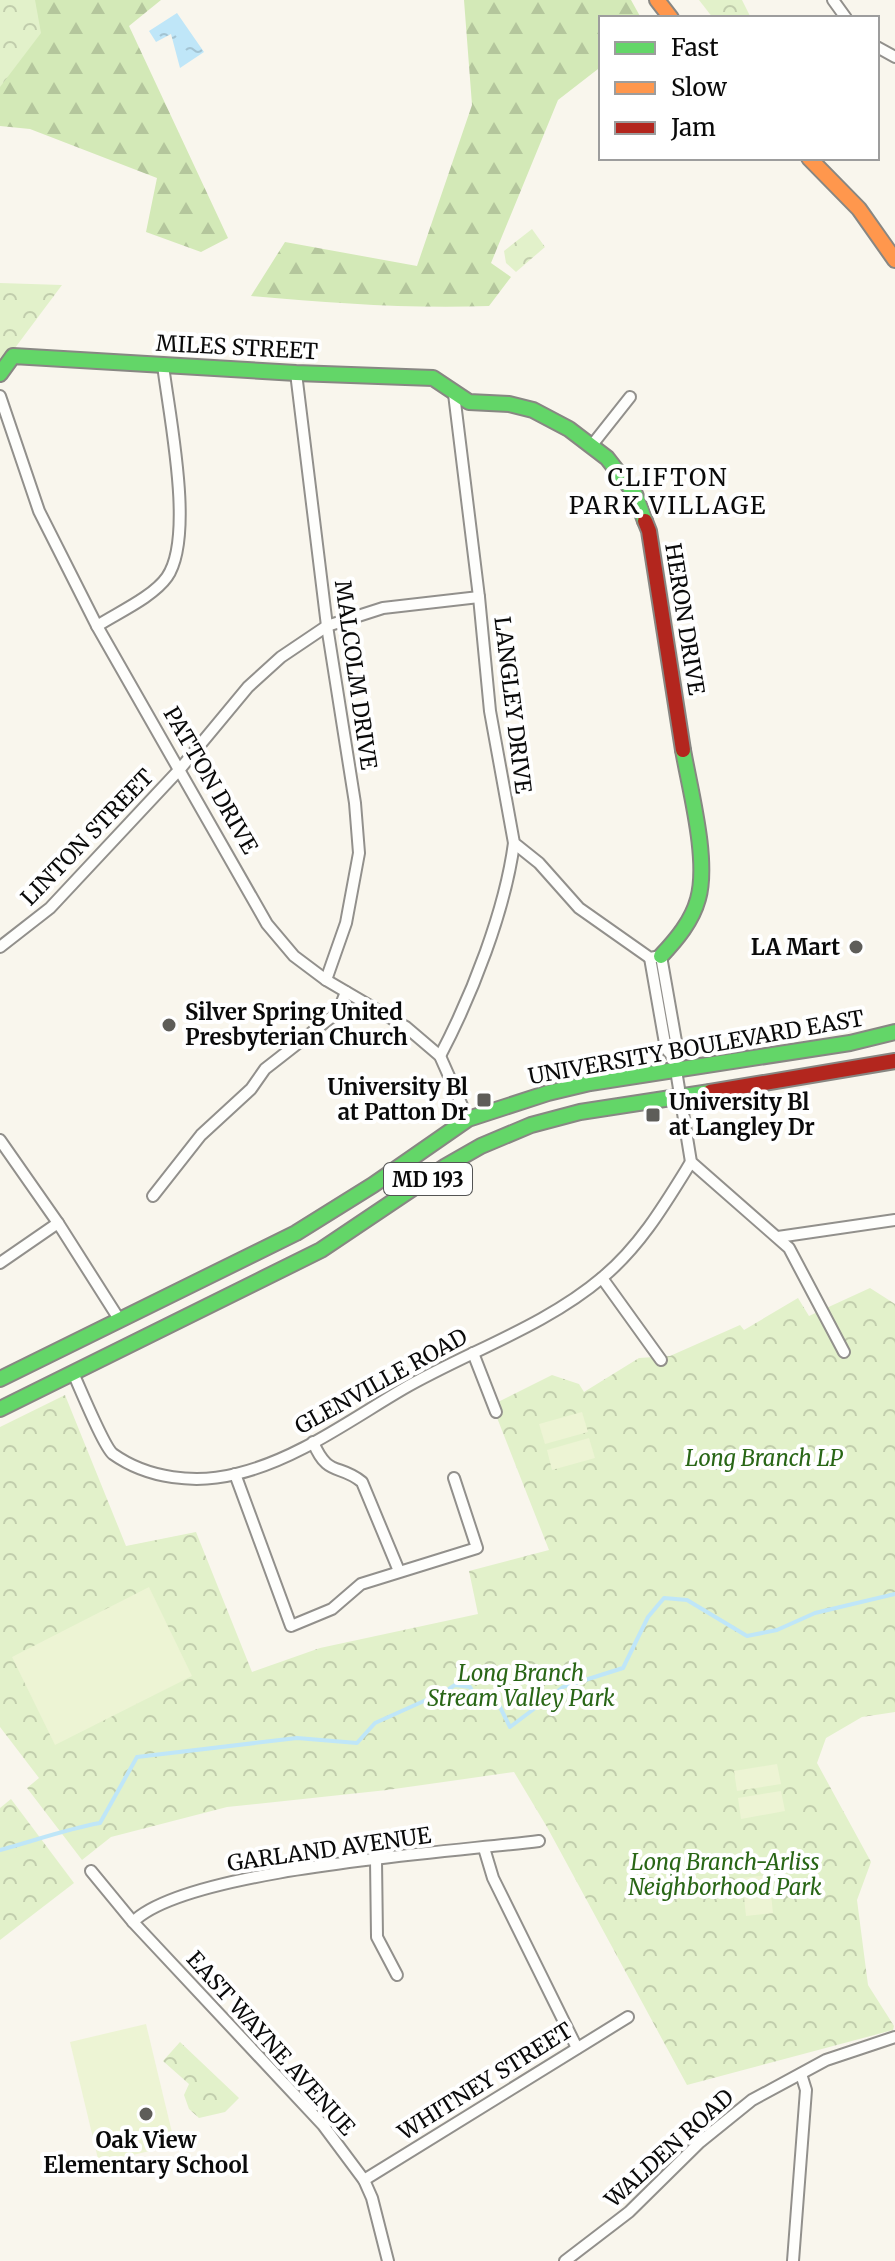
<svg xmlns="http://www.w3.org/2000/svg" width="895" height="2261" viewBox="0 0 895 2261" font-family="Merriweather,serif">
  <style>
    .forest { fill: url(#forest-firs) }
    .park { fill: url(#park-crowns) }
    .pitch { fill: #edf4d4 }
    .water { fill: url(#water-ripples) }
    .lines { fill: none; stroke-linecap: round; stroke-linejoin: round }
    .stream { stroke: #bfe6f8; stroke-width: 4 }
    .street-casing { stroke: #92908c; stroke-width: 14 }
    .fast-casing { stroke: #888783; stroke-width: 18 }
    .slow-casing { stroke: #888783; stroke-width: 18 }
    .jam-casing { stroke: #888783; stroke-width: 18 }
    .street { stroke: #fefefc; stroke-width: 10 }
    .fast { stroke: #63d668; stroke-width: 14 }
    .slow { stroke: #ff974d; stroke-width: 14 }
    .jam { stroke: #b3261e; stroke-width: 14 }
    .poi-dot { fill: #5e5d59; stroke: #fff; stroke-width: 3 }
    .labels { text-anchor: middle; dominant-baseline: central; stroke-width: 8; stroke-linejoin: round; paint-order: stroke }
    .shield { fill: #fff; stroke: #545454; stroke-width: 2 }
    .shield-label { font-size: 20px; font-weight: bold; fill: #0a0a0a }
    .street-label { font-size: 22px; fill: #0a0a0a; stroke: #fff }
    .poi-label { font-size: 22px; font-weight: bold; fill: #0a0a0a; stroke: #fff; text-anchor: end }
    .park-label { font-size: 22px; font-style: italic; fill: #296616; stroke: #fff }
    .neighbourhood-label { font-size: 24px; letter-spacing: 2px; fill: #0a0a0a; stroke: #fff }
  </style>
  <defs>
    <pattern id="forest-firs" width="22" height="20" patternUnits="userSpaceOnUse" patternTransform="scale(2)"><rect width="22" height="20" fill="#d3e9b7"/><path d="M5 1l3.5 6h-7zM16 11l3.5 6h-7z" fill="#b4c69c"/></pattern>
    <pattern id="park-crowns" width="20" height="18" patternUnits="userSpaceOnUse" patternTransform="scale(2)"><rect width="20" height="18" fill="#e2f1ca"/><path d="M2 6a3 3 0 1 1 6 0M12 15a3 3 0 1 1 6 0" fill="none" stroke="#c1cdac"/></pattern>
    <pattern id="water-ripples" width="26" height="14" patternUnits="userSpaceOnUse" patternTransform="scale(2)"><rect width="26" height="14" fill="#bfe6f8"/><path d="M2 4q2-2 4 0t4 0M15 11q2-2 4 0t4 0" fill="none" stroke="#a3c4d3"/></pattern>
  </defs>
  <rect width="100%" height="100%" fill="#f9f6ed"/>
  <g class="forest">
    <polygon points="0,0 161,0 129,26 228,238 201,252 146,232 157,178 30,129 0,126"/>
    <path d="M 464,0 L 631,0 L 641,18 L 601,18 L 601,70 L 598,69 L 558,100 L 491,263 L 511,277 L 489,306 C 409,309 330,303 251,296 L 285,242 L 417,266 L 472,105 Z"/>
  </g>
  <g class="park">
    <polygon points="0,0 35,0 41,33 0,87"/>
    <polygon points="699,0 742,0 751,18 713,18"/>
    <polygon points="532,229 545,247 516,272 506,263 504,251"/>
    <polygon points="0,283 62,285 0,368"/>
    <polygon points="870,1288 895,1304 895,1712 862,1717 826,1738 817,1763 871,1862 857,1900 868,1985 894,2026 893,2030 687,2085 547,1827 514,1772 387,1790 227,1807 111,1837 82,1860 27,1788 39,1778 0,1727 0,1427 65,1395 126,1546 196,1532 252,1672 320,1648 478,1614 469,1571 549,1550 492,1405 552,1375 579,1384 584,1392 639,1358 670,1356 740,1325 744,1330 798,1298 809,1316"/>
    <polygon points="11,1799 74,1883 0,1940 0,1808"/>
    <polygon points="180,2042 239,2098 225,2112 199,2118 189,2109 184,2095 189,2084 163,2061"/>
  </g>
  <g class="pitch">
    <polygon points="582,1412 588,1432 545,1444 539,1424"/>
    <polygon points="589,1438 595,1458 552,1470 547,1450"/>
    <polygon points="149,1587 192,1676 55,1745 12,1657"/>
    <polygon points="777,1764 781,1784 737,1791 734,1771"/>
    <polygon points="781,1791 785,1811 741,1819 738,1798"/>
    <polygon points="769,1875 773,1913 746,1916 742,1878"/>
    <polygon points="146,2024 175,2145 99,2163 70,2042"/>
  </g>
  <polygon class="water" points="177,13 204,52 180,68 171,34 156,42 149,31"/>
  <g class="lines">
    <path class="stream" d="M 0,1850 C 34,1841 66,1829 100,1823 L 137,1757 L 297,1738 L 357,1743 L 375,1723 L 444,1692 L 455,1685 L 470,1687 L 477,1700 L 497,1701 L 510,1727 L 563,1687 L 623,1668 L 648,1617 L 664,1598 L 687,1600 L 747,1636 L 777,1630 L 815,1613 L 895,1594"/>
    <g class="street-casing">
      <g id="street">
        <polyline points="833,0 846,18"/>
        <polyline points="877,47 895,57"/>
        <polyline points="296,373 327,626 355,803 359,853 346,923 326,980"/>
        <polyline points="454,394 479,597 490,711 514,843 539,863 579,908 650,958 661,956 677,1047 674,1058 691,1162 789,1248 844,1352"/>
        <polyline points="0,396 39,511 97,626 267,924 294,956 326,980 406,1027 440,1056 468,1119"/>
        <polyline points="592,445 630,397"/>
        <path d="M 97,626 C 117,613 153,597 167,577 C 195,537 169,415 163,365"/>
        <polyline points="0,947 50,908 180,769 248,687 281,657 327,626 383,608 479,597"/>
        <polyline points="650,958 666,1049 674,1058"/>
        <path d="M 440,1056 C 472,995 505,911 514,843"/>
        <polyline points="0,1140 58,1223"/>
        <polyline points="153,1196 201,1135 251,1089 265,1069 338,1012 346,992"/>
        <polyline points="778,1237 895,1220"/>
        <polyline points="0,1263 58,1223 119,1319"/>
        <polyline points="602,1278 661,1360"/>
        <polyline points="473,1353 496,1412"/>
        <path d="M 73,1373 C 80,1388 104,1447 113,1454 C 148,1479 196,1484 236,1474 C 296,1460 350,1420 403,1389 C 469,1351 544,1327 603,1277 C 641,1245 665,1204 691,1162"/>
        <path d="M 313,1442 C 328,1478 339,1463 362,1482 L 399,1571"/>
        <polyline points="235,1474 291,1626 332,1609 361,1584 477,1548 454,1478"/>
        <polyline points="484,1848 493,1878 577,2048"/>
        <polyline points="376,1860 377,1937 397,1975"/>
        <polyline points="91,1871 133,1922 323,2125 364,2180 372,2198 388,2261"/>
        <path d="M 133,1922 C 187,1868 455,1852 539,1841"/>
        <polyline points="364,2180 628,2017"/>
        <polyline points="565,2261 629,2212 700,2142 752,2100 826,2060 895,2037"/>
        <polyline points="793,2261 806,2090 801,2074"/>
      </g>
    </g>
    <g class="fast-casing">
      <g id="fast">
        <polyline points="0,374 13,356 296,373 433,378 469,402 509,404 533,410 569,429 607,458 635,494 645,521"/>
        <path d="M 661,956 C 677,939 692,921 698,899 C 709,860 690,790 683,750"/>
        <polyline points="0,1379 296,1233 373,1185 468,1119 548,1093 590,1083 850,1043 895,1032"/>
        <polyline points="0,1409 321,1250 446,1166 481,1146 531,1125 580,1112 710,1092"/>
      </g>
    </g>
    <g class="slow-casing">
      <g id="slow">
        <polyline points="657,0 671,18"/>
        <polyline points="809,158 859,209 895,260"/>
      </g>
    </g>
    <g class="jam-casing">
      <g id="jam">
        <polyline points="645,521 649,531 683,750"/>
        <polyline points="710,1092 895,1061"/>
      </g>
    </g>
    <use href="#street" class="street"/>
    <use href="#fast" class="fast"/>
    <use href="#slow" class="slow"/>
    <use href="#jam" class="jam"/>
  </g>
  <g class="poi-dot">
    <circle cx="856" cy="947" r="8"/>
    <circle cx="169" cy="1025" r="8"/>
    <rect x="476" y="1092" width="16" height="16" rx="4"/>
    <rect x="645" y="1107" width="16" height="16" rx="4"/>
    <circle cx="146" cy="2114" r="8"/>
  </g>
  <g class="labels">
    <rect class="shield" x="384" y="1163" width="88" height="32" rx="6"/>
    <g class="shield-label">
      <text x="428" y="1179">MD 193</text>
    </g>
    <g class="street-label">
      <text transform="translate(237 347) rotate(3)">MILES STREET</text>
      <text transform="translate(685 619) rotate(81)">HERON DRIVE</text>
      <text transform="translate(356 675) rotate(82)">MALCOLM DRIVE</text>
      <text transform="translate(513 705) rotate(83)">LANGLEY DRIVE</text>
      <text transform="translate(211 780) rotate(60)">PATTON DRIVE</text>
      <text transform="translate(87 837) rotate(-46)">LINTON STREET</text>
      <text transform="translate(696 1047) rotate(-10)">UNIVERSITY BOULEVARD EAST</text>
      <text transform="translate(381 1381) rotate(-29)">GLENVILLE ROAD</text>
      <text transform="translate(329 1849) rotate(-8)">GARLAND AVENUE</text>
      <text transform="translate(271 2043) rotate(48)">EAST WAYNE AVENUE</text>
      <text transform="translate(485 2081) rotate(-32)">WHITNEY STREET</text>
      <text transform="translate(669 2148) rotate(-42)">WALDEN ROAD</text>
    </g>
    <g class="poi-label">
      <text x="840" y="947">LA Mart</text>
      <text x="185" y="1012" text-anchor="start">Silver Spring United<tspan x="185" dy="25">Presbyterian Church</tspan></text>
      <text x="468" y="1087">University Bl<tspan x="468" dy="25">at Patton Dr</tspan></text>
      <text x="669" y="1102" text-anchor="start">University Bl<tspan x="669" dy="25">at Langley Dr</tspan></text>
      <text x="146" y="2140" text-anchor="middle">Oak View<tspan x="146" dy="25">Elementary School</tspan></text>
    </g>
    <g class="park-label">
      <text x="764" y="1458">Long Branch LP</text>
      <text x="521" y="1673">Long Branch<tspan x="521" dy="25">Stream Valley Park</tspan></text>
      <text x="725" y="1862">Long Branch-Arliss<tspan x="725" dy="25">Neighborhood Park</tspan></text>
    </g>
    <g class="neighbourhood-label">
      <text x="668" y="477">CLIFTON<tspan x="668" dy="28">PARK VILLAGE</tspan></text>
    </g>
  </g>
  <rect x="599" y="16" width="280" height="144" fill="#ffffff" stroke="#9d9d9d" stroke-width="2"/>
  <rect x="615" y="42" width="40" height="12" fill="#63d668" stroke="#9d9d9d" stroke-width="2"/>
  <text x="671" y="56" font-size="24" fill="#0a0a0a">Fast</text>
  <rect x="615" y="82" width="40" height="12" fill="#ff974d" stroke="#9d9d9d" stroke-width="2"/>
  <text x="671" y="96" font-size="24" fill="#0a0a0a">Slow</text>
  <rect x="615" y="122" width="40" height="12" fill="#b3261e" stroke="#9d9d9d" stroke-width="2"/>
  <text x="671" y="136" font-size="24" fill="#0a0a0a">Jam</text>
</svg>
